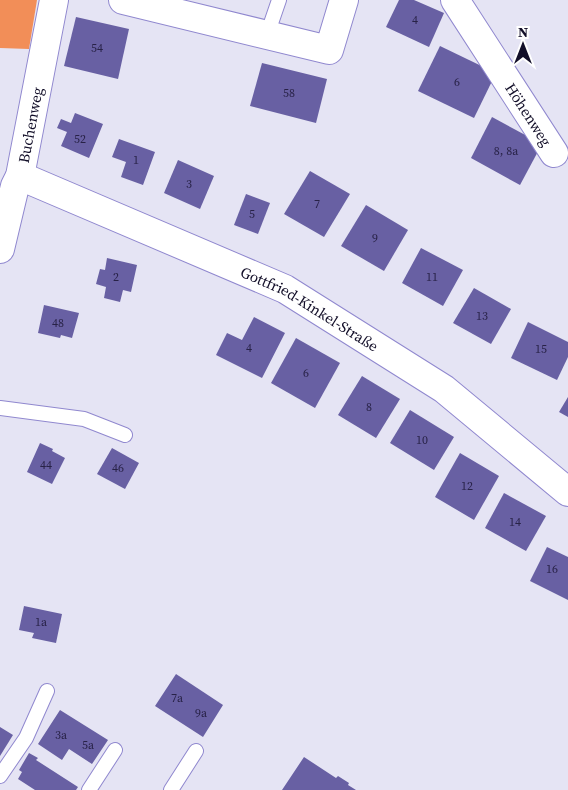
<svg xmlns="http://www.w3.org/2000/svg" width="568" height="790" viewBox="0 0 568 790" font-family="'Source Serif 4',serif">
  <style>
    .forest { fill: #f28e58 }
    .building { fill: #6860a3 }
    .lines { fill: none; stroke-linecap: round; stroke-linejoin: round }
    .service-casing { stroke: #9088cf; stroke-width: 16 }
    .minor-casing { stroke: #9088cf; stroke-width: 30 }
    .service { stroke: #fff; stroke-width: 14 }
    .minor { stroke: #fff; stroke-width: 28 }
    .labels { text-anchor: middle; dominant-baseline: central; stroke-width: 5; stroke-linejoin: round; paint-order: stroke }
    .number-label { font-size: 12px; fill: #282247 }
    .street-label { font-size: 15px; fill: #120e28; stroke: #fff }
  </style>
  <rect width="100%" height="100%" fill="#e5e4f4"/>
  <polygon class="forest" points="0,0 37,0 29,49 0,48"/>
  <g class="building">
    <polygon points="399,0 414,0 444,13 429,47 386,27"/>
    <polygon points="76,17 129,29 118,79 64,66"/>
    <polygon points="440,46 496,73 474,118 418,91"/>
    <polygon points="262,63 327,79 316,123 250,106"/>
    <polygon points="75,113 103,124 89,158 61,146 67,132 57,128 61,119 71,123"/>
    <polygon points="492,117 542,144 520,185 471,158"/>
    <polygon points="119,139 155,152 143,185 121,177 126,162 112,157"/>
    <polygon points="178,160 214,176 200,209 164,193"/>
    <polygon points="310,171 350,194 324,237 284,214"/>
    <polygon points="246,194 270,203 258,234 234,225"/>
    <polygon points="366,205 408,230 384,271 341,246"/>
    <polygon points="421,248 463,270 443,306 402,283"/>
    <polygon points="107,258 137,265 131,292 123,290 120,302 104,298 106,287 96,284 100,269 105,270"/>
    <polygon points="474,288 511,309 491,344 453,323"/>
    <polygon points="44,305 79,313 72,338 61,335 60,338 38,333"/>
    <polygon points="254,317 285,333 262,378 216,355 227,333 242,340"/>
    <polygon points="528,322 568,342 568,357 557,380 511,358"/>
    <polygon points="296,338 340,363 315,408 271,383"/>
    <polygon points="362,376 400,399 376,438 338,415"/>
    <polygon points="568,397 568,417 559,412"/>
    <polygon points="410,410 454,437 434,470 390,443"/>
    <polygon points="40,443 53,449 52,451 65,458 52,484 27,472"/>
    <polygon points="112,448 139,463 125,489 97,474"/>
    <polygon points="460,453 499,476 474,520 435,497"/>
    <polygon points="504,493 546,516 526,551 485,528"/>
    <polygon points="547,547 568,557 568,600 530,581"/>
    <polygon points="24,606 62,614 56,643 32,638 34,633 19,630"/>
    <polygon points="176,674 223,705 203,737 155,706"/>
    <polygon points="60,710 108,740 92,764 69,749 62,760 38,744"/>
    <polygon points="0,727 13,735 0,756"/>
    <polygon points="29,753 38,758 36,760 78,787 76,790 35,790 18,779 22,772 19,770"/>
    <polygon points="304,757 336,778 338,776 349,783 348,785 356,790 282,790"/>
  </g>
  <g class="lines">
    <g class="service-casing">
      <g id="service">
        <polyline points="267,35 279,0"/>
        <polyline points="0,408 84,419 125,435"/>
        <polyline points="0,776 26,738 47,691"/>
        <polyline points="89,790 115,750"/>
        <polyline points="171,790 196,751"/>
      </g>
    </g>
    <g class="minor-casing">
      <g id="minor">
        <polyline points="123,0 329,50 344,0"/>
        <path id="s1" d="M 455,0 L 554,153"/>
        <path id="s2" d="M 20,176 L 285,289 L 444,389 L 568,492"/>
        <path id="s3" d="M 0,249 L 15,186 L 20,176 L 54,0"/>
      </g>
    </g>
    <use href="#service" class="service"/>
    <use href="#minor" class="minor"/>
  </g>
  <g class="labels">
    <g class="number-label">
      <text x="415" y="20">4</text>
      <text x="97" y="48">54</text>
      <text x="457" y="82">6</text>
      <text x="289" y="93">58</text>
      <text x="80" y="139">52</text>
      <text x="506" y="151">8, 8a</text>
      <text x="136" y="160">1</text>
      <text x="189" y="184">3</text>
      <text x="317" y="204">7</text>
      <text x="252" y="214">5</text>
      <text x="375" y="238">9</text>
      <text x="116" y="277">2</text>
      <text x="432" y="277">11</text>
      <text x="482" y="316">13</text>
      <text x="58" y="323">48</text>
      <text x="249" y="348">4</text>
      <text x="541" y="349">15</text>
      <text x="306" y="373">6</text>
      <text x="369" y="407">8</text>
      <text x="422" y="440">10</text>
      <text x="46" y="465">44</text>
      <text x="118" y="468">46</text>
      <text x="467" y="486">12</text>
      <text x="515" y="522">14</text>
      <text x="552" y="569">16</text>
      <text x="41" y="622">1a</text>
      <text x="177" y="698">7a</text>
      <text x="201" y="713">9a</text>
      <text x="61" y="735">3a</text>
      <text x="88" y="745">5a</text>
    </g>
    <g class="street-label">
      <text stroke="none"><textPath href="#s1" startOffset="136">Höhenweg</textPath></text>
      <text stroke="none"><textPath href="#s3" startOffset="128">Buchenweg</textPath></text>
      <text stroke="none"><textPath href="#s2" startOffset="319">Gottfried-Kinkel-Straße</textPath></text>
    </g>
  </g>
  <g transform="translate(523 45)" stroke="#ffffff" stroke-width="4" paint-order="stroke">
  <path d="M0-4L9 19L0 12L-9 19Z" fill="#120e28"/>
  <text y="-8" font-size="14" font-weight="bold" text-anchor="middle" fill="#120e28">N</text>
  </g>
</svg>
